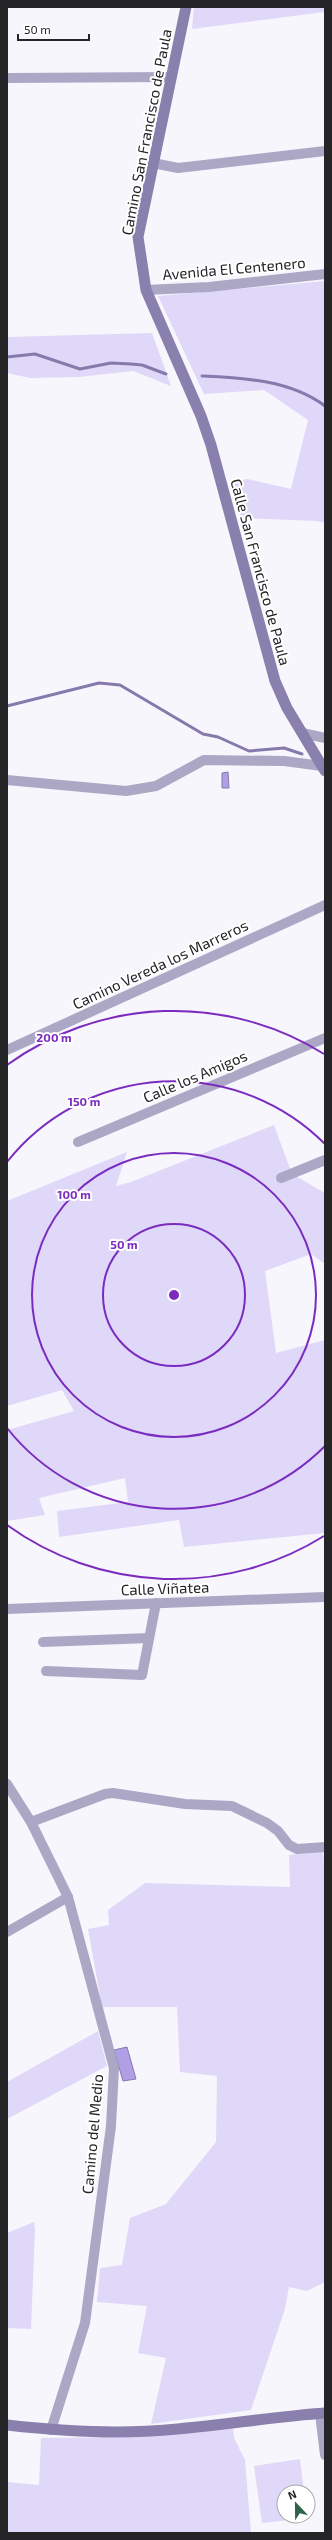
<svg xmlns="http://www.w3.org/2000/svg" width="332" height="2540" viewBox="0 0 332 2540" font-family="'Exo 2',sans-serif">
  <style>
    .green { fill: #dfd8f8 }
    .water { fill: #b09fe5; stroke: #867aac }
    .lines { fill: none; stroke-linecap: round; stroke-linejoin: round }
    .stream { stroke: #867aac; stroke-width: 3 }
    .minor { stroke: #ada7c6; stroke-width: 10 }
    .secondary { stroke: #8a80ad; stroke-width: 11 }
    .ring { fill: none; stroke: #7b2cbf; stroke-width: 2 }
    .labels { text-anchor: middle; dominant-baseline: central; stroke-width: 4; stroke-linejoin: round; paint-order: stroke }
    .street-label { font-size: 15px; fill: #252427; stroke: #fff }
    .centre { fill: #7b2cbf; stroke: #fff; stroke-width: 2 }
    .ring-label { font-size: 12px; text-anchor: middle; font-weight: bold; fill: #7b2cbf; stroke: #fff; stroke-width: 4; stroke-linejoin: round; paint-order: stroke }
  </style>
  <rect width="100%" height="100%" fill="#f7f6fc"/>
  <g class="green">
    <polygon points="194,7 325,7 325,12 192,29"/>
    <polygon points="325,281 325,523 316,521 241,518 231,482 247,479 291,489 308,420 264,390 204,394 158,296"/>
    <polygon points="152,333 171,386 133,371 79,377 30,378 7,373 7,337"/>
    <polygon points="274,1125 292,1174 325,1193 325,1264 311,1254 265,1271 276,1353 325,1340 325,1533 184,1547 179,1520 59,1537 57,1511 128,1502 125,1478 39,1498 45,1515 7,1521 7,1430 74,1411 62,1390 7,1406 7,1201 127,1152 116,1186 131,1182"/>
    <polygon points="323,1851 325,1870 325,2282 307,2291 289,2287 285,2309 251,2410 151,2424 166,2358 138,2353 147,2306 97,2302 100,2268 122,2265 130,2218 166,2204 216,2142 217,2076 180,2072 177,2007 102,2007 88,1929 109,1925 108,1910 145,1883 290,1887 289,1855"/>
    <polygon points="98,2031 107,2066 7,2119 7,2082"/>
    <polygon points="34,2222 35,2230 31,2329 7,2328 7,2233"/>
    <polygon points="233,2428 234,2438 245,2460 251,2533 7,2533 7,2482 39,2485 41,2438 139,2437"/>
    <polygon points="300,2459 304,2492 284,2492 284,2516 307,2518 262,2523 254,2466"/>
  </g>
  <g class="water">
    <polygon points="228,772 229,788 222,788 222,773"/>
    <polygon points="127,2047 136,2079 123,2081 114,2050"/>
  </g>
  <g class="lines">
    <g class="stream">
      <polyline points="7,357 35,354 80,369 111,363 131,364 142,365 166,374"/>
      <path d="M 202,376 C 244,378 290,380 325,406"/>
      <polyline points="7,706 99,683 120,685 203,734 218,737 249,751 284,748 302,754"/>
    </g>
    <g class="minor">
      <polyline points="7,78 171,77"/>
      <polyline points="153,163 178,168 325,151"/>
      <polyline points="146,290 209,287 325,274"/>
      <polyline points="302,733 325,738"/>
      <polyline points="7,780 126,791 156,786 204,760 284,761 322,766"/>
      <polyline points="7,1050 325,905"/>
      <polyline points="78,1142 325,1038"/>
      <polyline points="281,1178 325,1160"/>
      <polyline points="7,1609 325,1597"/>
      <polyline points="43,1642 149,1638"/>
      <polyline points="46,1671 142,1675 156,1603"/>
      <polyline points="7,1784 31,1822 68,1897 114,2068 111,2126 85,2323 51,2430"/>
      <polyline points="31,1822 105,1794 113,1793 185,1804 232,1806 267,1823 278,1831 289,1845 297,1849 325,1847"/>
      <polyline points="7,1932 68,1897"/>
      <polyline points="320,2414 325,2455"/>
    </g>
    <g class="secondary">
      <polyline points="186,7 138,237 146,290 201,416 211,445 275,681 287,708 325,771"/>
      <path d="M 7,2425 C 43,2429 79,2432 116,2432 C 186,2432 256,2418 325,2413"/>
    </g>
  </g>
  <g class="ring">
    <circle cx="174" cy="1295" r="71"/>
    <circle cx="174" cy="1295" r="142"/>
    <path d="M325 1446A213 213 0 0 1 7 1428M7 1162A213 213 0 0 1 325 1144"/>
    <path d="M324 1536A284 284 0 0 1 7 1525M7 1065A284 284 0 0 1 324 1054"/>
  </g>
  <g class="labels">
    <g class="street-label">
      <text transform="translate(146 132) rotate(-79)">Camino San Francisco de Paula</text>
      <text transform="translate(234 268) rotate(-5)">Avenida El Centenero</text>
      <text transform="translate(261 572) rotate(75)">Calle San Francisco de Paula</text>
      <text transform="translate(160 964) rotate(-25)">Camino Vereda los Marreros</text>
      <text transform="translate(195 1076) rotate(-23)">Calle los Amigos</text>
      <text transform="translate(165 1588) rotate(-2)">Calle Viñatea</text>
      <text transform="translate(92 2134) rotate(-85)">Camino del Medio</text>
    </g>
  </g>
  <circle cx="174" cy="1295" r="6" class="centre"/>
  <g class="ring-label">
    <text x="54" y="1042">200 m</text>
    <text x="84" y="1106">150 m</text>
    <text x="74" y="1199">100 m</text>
    <text x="124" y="1249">50 m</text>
  </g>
  <rect width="332" height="2540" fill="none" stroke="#252427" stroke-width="16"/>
  <g transform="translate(296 2504) rotate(338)"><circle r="19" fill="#ffffff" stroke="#a8a7a9"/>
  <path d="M0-3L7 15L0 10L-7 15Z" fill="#2f644a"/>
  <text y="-6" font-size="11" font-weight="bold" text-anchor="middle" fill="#252427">N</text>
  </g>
  <path d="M18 34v6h71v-6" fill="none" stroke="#252427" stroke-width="2"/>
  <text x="24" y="34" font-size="12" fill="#252427" stroke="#ffffff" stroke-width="3" paint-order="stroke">50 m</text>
</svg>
